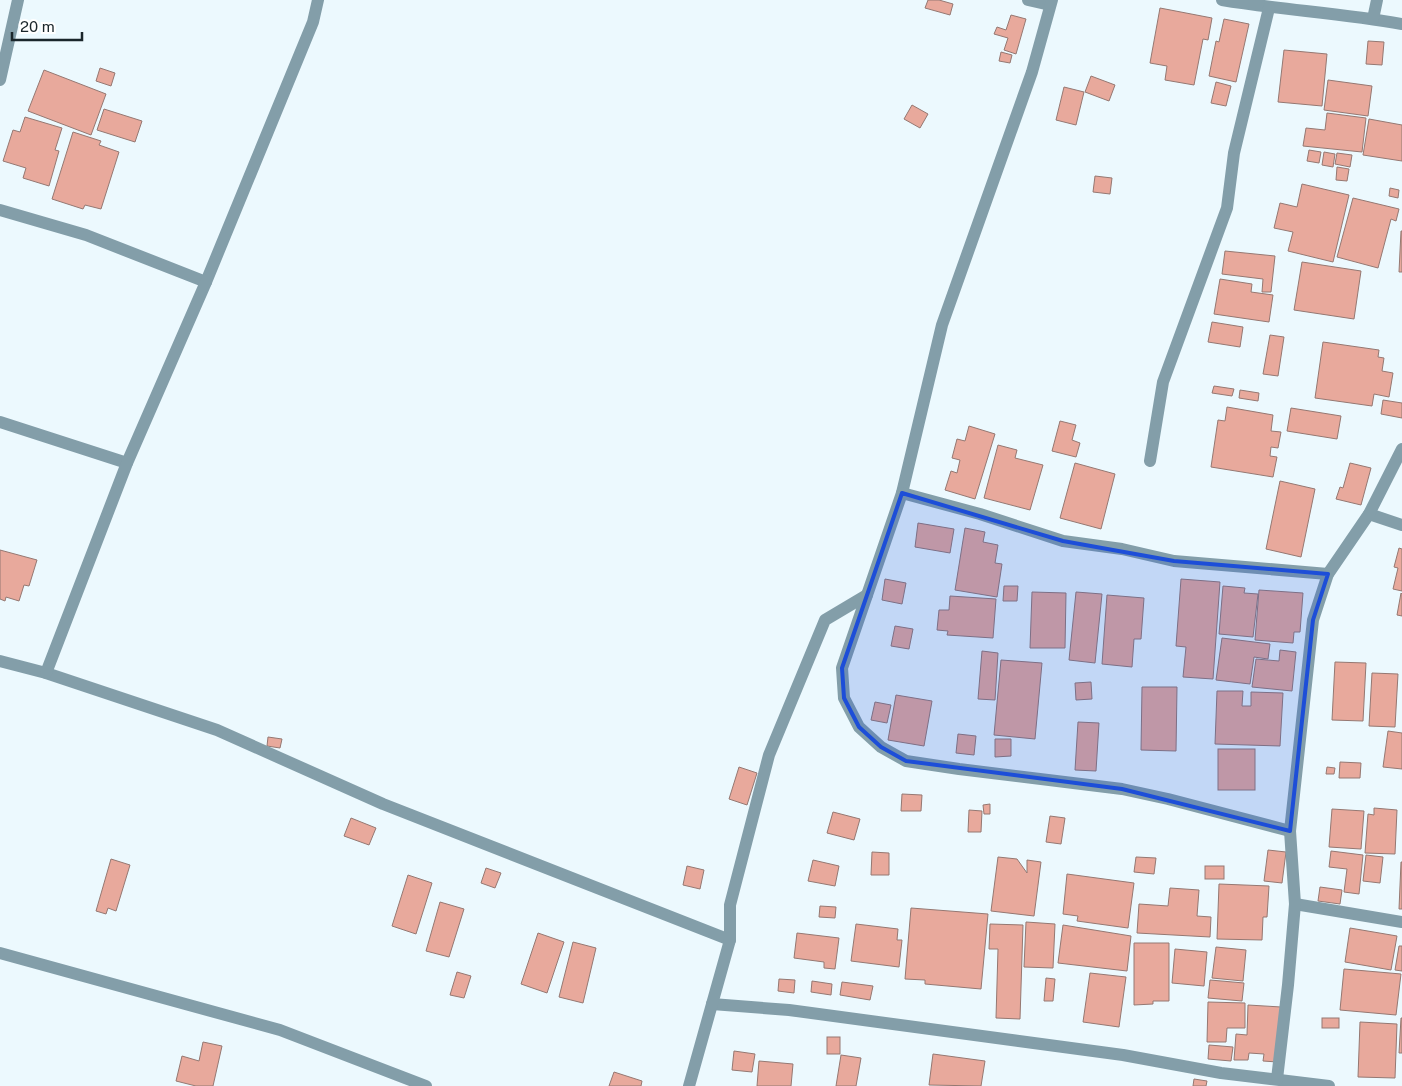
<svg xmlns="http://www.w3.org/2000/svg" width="1402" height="1086" viewBox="0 0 1402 1086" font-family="'Public Sans',sans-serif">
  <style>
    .building { fill: #e8a99c; stroke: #957872 }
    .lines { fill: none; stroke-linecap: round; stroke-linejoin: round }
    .street { stroke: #839ea9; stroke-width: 12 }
    .marked { fill: #1d4ed8; fill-opacity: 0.2; stroke: #1d4ed8; stroke-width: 4; stroke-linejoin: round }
  </style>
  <rect width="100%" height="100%" fill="#ecf9fe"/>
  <g class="building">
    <polygon points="928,0 939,0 953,4 950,15 925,8"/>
    <polygon points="1160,8 1212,18 1208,40 1203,39 1194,85 1165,80 1167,66 1150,63"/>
    <polygon points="1011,15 1026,19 1016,54 1004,50 1008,38 994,34 997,27 1006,30"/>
    <polygon points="1224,19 1249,24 1236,82 1209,76 1216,41 1219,42"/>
    <polygon points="1368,41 1384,42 1382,65 1366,64"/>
    <polygon points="1284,50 1327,54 1322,106 1278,102"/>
    <polygon points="1001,52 1012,55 1010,63 999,61"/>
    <polygon points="100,68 115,73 111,86 96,81"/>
    <polygon points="44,70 106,94 91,135 28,111"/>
    <polygon points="1091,76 1115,85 1109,101 1085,92"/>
    <polygon points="1328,80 1372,86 1368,116 1324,110"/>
    <polygon points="1216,82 1231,86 1226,106 1211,103"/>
    <polygon points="1064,87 1084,92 1076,125 1056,120"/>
    <polygon points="912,105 928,114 920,128 904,119"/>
    <polygon points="104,109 142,121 135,142 97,130"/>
    <polygon points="1327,113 1366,118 1362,152 1303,146 1306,128 1325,130"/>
    <polygon points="25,117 62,128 55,150 59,151 49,186 23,178 26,168 3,161 13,130 20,132"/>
    <polygon points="1369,119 1402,125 1402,161 1363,155"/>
    <polygon points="73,132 101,141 99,145 119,152 101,209 85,205 83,209 52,199"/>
    <polygon points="1309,150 1321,152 1319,163 1307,161"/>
    <polygon points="1324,152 1335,154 1333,167 1322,165"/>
    <polygon points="1337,153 1352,155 1350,167 1335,164"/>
    <polygon points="1337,167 1349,169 1347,181 1336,180"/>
    <polygon points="1095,176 1112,178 1110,194 1093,192"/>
    <polygon points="1302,184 1349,195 1333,262 1288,251 1293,232 1274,228 1280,203 1297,207"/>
    <polygon points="1390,188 1399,190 1398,198 1389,196"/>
    <polygon points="1353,198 1399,209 1396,221 1391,219 1378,268 1337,257"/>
    <polygon points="1401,231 1402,231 1402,272 1399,272"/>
    <polygon points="1225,251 1275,256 1271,292 1262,292 1263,279 1222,274"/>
    <polygon points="1302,262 1361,271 1354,319 1294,310"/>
    <polygon points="1220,279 1252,284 1251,292 1273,295 1269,322 1214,314"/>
    <polygon points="1212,322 1243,327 1240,347 1208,342"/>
    <polygon points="1270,335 1284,337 1278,376 1263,374"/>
    <polygon points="1323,342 1379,350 1378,357 1384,358 1382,371 1393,373 1389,397 1374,394 1372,406 1315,398"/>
    <polygon points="1214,386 1234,389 1232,396 1212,393"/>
    <polygon points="1240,390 1259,393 1258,401 1239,398"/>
    <polygon points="1383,400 1402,403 1402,418 1381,414"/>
    <polygon points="1227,407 1273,415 1271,431 1281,432 1278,448 1271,447 1270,456 1277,457 1273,477 1211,467 1218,420 1225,421"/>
    <polygon points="1291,408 1341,416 1337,439 1287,431"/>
    <polygon points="1060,421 1076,425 1072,440 1080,443 1076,457 1052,451"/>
    <polygon points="969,426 995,434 975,499 945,490 951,471 957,473 960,460 952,458 957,439 965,441"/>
    <polygon points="998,445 1017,450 1015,458 1043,465 1030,510 984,498"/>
    <polygon points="1075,463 1115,474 1101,529 1060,518"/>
    <polygon points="1350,463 1371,468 1361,505 1336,499 1340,487 1343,488"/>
    <polygon points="1280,481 1315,489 1301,557 1266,549"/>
    <polygon points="918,523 954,529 950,553 915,547"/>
    <polygon points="965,528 985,532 983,542 998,545 995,563 1002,564 997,597 955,590"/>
    <polygon points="1399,548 1402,549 1402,591 1393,589 1398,568 1394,567"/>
    <polygon points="0,550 37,560 29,586 24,585 19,601 6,597 5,601 0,599"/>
    <polygon points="885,579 906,583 902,604 882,600"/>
    <polygon points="1181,579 1220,582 1213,679 1183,677 1186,647 1176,646"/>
    <polygon points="1004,586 1018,586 1017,601 1003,601"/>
    <polygon points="1223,586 1245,588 1244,593 1258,594 1253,637 1219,634"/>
    <polygon points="1259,590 1303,593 1300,632 1294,632 1293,643 1255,640"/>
    <polygon points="1032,592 1066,593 1065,648 1030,648"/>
    <polygon points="1076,592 1102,594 1095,663 1069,660"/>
    <polygon points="1401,593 1402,594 1402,616 1397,615"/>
    <polygon points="1107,595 1144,598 1141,639 1134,639 1132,667 1102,664"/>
    <polygon points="950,596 996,599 993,638 947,635 948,631 937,630 939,610 949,610"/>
    <polygon points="895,626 913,629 909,649 891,646"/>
    <polygon points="1222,638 1270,644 1268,659 1254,657 1250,684 1216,680"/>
    <polygon points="1280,650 1296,652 1292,691 1252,687 1256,659 1279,661"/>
    <polygon points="982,651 998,653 995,700 978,699"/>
    <polygon points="1001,660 1042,663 1035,739 994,735"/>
    <polygon points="1335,662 1366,663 1363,721 1332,720"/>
    <polygon points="1372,673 1398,674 1395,727 1369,726"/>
    <polygon points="1091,682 1092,699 1076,700 1075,683"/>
    <polygon points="1142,687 1177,687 1176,751 1141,750"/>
    <polygon points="1217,691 1243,691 1242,706 1251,706 1251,692 1283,693 1280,746 1215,744"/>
    <polygon points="896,695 932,701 924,746 888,740"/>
    <polygon points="875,702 891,705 887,723 871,720"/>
    <polygon points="1078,722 1099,723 1096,771 1075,770"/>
    <polygon points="1388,731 1402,733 1402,769 1383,767"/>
    <polygon points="958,734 976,736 974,755 956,753"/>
    <polygon points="268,737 282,739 280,748 267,746"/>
    <polygon points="995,739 1011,739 1011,756 995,757"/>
    <rect x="1218" y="749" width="37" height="41"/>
    <polygon points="1340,762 1361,763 1360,778 1339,778"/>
    <polygon points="739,767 757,773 747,805 729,799"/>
    <polygon points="1327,767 1335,768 1334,774 1326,774"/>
    <polygon points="902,794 922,795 921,811 901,811"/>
    <polygon points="990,804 990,814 984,814 983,805"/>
    <polygon points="1374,808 1397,810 1395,854 1365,853 1368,814 1374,815"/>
    <polygon points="1332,809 1364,811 1361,849 1329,847"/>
    <polygon points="969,810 982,811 981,832 968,832"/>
    <polygon points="833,812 860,819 854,840 827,833"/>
    <polygon points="1050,816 1065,818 1061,844 1046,842"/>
    <polygon points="351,818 376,828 369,845 344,836"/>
    <polygon points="1268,850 1286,852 1282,883 1264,881"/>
    <polygon points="1331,851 1363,855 1359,894 1344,892 1347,869 1329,867"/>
    <polygon points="872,852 889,853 889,875 871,875"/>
    <polygon points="1366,855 1383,857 1380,883 1363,881"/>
    <polygon points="998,857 1017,859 1027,873 1027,860 1041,862 1034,916 991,911"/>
    <polygon points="1136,857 1156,858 1154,874 1134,872"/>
    <polygon points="111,859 130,865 116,911 108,908 106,914 96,911"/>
    <polygon points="813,860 839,866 835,886 808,881"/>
    <polygon points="1401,862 1402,862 1402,909 1399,909"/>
    <polygon points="687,866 704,870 700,889 683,885"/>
    <rect x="1205" y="866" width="19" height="13"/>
    <polygon points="486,868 501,873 495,888 481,883"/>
    <polygon points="1067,874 1134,883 1128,928 1077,921 1078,916 1063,914"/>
    <polygon points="408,875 432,883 416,934 392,926"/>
    <polygon points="1219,884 1269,886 1267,917 1263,917 1262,940 1217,939"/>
    <polygon points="1320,887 1342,890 1340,904 1318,901"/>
    <polygon points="1170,888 1199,890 1197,916 1211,917 1210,937 1137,933 1139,904 1168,906"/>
    <polygon points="440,902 464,909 449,957 426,951"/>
    <polygon points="820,906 836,907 835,918 819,917"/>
    <polygon points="911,908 988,914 981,989 925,984 925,980 905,979"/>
    <polygon points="1026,922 1055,924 1053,968 1024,967"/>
    <polygon points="856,924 898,929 897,940 902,940 899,967 851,961"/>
    <polygon points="990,924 1023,925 1020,1019 996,1018 998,949 989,949"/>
    <polygon points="1063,925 1131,936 1127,971 1058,963"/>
    <polygon points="1350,928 1397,936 1391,970 1345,962"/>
    <polygon points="538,933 564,942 547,993 521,984"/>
    <polygon points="797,933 839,938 835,969 824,968 824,962 794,958"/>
    <polygon points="573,942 596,948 583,1003 559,997"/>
    <polygon points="1134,943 1169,943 1169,1001 1153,1001 1153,1004 1134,1005"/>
    <polygon points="1399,946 1402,946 1402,971 1395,970"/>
    <polygon points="1216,947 1246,950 1243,981 1212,978"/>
    <polygon points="1175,949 1207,952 1204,986 1172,983"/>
    <polygon points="1344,969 1401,974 1396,1015 1340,1010"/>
    <polygon points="457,972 471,976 464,998 450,995"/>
    <polygon points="1090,973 1126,977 1119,1027 1083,1022"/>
    <polygon points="1046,978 1055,979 1053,1001 1044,1001"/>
    <polygon points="779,979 795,980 794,993 778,991"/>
    <polygon points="1210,980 1244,983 1242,1001 1208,998"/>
    <polygon points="812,981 832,984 831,995 811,992"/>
    <polygon points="842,982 873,986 870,1000 840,995"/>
    <polygon points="1208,1002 1245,1003 1245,1028 1227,1028 1226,1042 1207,1042"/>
    <polygon points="1248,1005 1281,1007 1277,1062 1263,1061 1264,1054 1249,1053 1248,1060 1234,1060 1236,1034 1247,1035"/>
    <rect x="1322" y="1018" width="17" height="10"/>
    <polygon points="1401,1018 1402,1018 1402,1053 1399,1053"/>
    <polygon points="1360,1022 1397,1024 1395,1078 1358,1077"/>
    <rect x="827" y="1037" width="13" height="17"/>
    <polygon points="203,1042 222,1046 213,1086 196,1086 176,1081 182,1056 199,1061"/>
    <polygon points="1209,1045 1233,1047 1231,1061 1208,1059"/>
    <polygon points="734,1051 755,1054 752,1072 732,1070"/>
    <polygon points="933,1054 985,1061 981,1086 929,1085"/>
    <polygon points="841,1055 861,1058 856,1086 836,1086"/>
    <polygon points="759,1061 793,1064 791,1086 757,1086"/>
    <polygon points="614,1072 642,1081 641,1086 609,1086"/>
    <polygon points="1194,1079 1207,1081 1206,1086 1193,1086"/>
  </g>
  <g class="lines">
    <g class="street">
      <polyline points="1028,0 1050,5"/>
      <polyline points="1052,0 1032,72 942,325 902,493 842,668 844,698 859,727 881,747 906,761 959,769 1122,789 1168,799 1290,831"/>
      <path d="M 1222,0 C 1282,10 1342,13 1402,24"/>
      <polyline points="1373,19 1377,0"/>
      <polyline points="0,80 18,0"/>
      <polyline points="0,210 86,235 206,282"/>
      <polyline points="0,422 127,463"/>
      <polyline points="1150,461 1163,382 1227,208 1234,153 1269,8"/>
      <polyline points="902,493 980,514 1063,541 1122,549 1174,561 1328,574"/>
      <polyline points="1369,514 1402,525"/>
      <polyline points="0,661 46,673 217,730 383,804 730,940"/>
      <polyline points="46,673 127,463 206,282 313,22 318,0"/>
      <polyline points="1295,904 1402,922"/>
      <polyline points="0,953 280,1030 426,1086"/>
      <polyline points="712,1004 789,1010 1123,1055 1221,1073 1329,1086"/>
      <polyline points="1277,1079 1288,985 1295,904 1290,831 1313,620 1328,574 1369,514 1402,449"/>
      <polyline points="689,1086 730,940 730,905 769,755 825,620 867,595"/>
    </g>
  </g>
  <path class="marked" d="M 902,493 L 1063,541 L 1174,561 L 1328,574 L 1313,620 L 1290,831 L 1122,789 L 906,761 L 881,747 L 859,727 L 844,698 L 842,668 Z"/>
  <path d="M12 32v8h70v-8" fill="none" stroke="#1a262b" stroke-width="2.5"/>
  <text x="20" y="32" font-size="15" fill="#1a262b" stroke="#ffffff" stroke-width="4" paint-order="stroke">20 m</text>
</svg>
